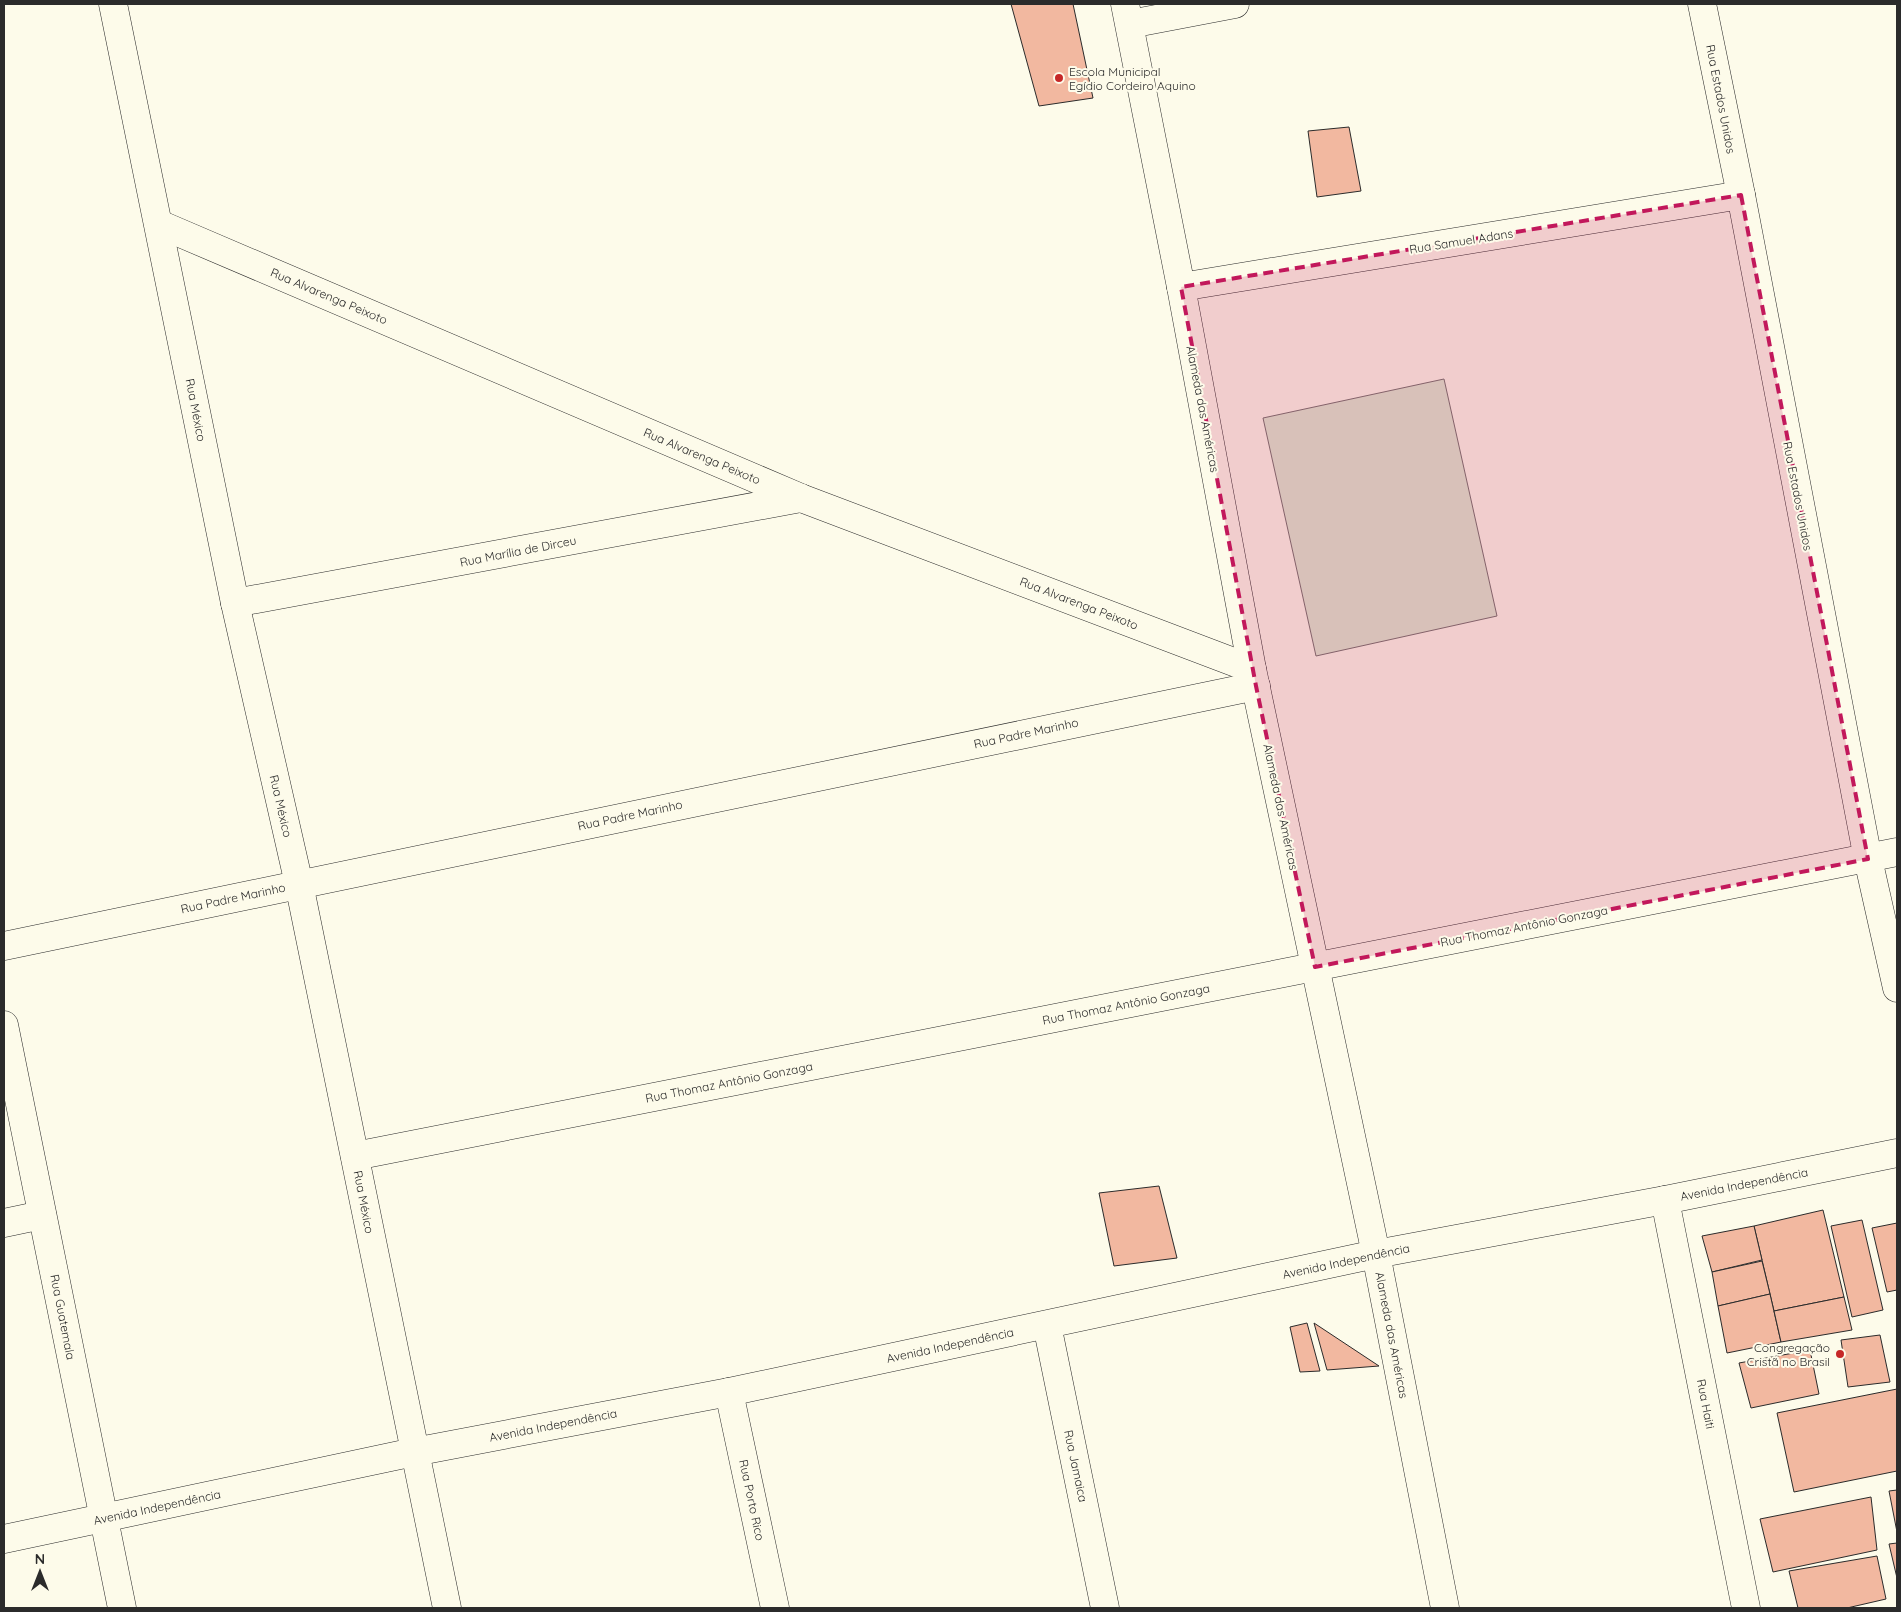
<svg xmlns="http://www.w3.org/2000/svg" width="1901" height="1612" viewBox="0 0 1901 1612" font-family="Quicksand,sans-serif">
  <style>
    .green { fill: #deebd1; stroke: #74746e }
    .building { fill: #f2b8a0; stroke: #2b2b2b }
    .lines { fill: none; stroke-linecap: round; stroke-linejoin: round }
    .street-casing { stroke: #2b2b2b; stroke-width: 29 }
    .secondary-casing { stroke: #2b2b2b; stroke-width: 29 }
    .street { stroke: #fdfbea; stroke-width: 28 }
    .secondary { stroke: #fdfbea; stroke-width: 28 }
    .marked { fill: #c2185b; fill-opacity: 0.2; stroke: #c2185b; stroke-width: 4; stroke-dasharray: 10 6; stroke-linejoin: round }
    .poi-dot { fill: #c62828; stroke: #fdfbea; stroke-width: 2 }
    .labels { text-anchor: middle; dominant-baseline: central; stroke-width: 4; stroke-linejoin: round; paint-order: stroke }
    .poi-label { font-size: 12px; fill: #2b2b2b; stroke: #fdfbea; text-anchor: start }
    .street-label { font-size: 12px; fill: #2b2b2b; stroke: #fdfbea }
  </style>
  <rect width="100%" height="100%" fill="#fdfbea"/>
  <polygon class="green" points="1444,379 1497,616 1316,656 1263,418"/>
  <g class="building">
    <polygon points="1011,4 1073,4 1093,98 1039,106"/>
    <polygon points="1349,127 1361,191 1317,197 1308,131"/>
    <polygon points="1159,1186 1177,1258 1114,1266 1099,1193"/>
    <polygon points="1823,1210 1844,1297 1774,1311 1754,1226"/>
    <polygon points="1862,1220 1883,1310 1852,1317 1831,1226"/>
    <polygon points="1897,1223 1897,1290 1887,1292 1872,1228"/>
    <polygon points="1754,1226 1762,1260 1712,1272 1702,1236"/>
    <polygon points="1762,1261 1770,1294 1718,1306 1712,1272"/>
    <polygon points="1770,1294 1781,1342 1727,1353 1718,1306"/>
    <polygon points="1844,1297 1852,1330 1781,1342 1774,1311"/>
    <polygon points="1307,1323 1320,1371 1300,1372 1290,1327"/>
    <polygon points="1314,1323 1379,1366 1327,1370"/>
    <polygon points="1880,1335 1890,1382 1848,1387 1841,1340"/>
    <polygon points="1810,1350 1819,1394 1751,1408 1739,1363"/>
    <polygon points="1897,1389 1897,1471 1794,1492 1777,1413"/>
    <polygon points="1897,1490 1897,1532 1889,1491"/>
    <polygon points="1871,1497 1877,1550 1773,1572 1760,1519"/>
    <polygon points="1897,1543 1897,1578 1889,1544"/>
    <polygon points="1877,1556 1886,1599 1847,1608 1798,1608 1789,1571"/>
  </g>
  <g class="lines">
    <g class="street-casing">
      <g id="street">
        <polyline points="113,4 235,603 299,884 447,1608"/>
        <polyline points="1125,4 1181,287 1252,669 1376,1254 1445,1608"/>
        <polyline points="1702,4 1741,195 1868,859 1897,988"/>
        <polyline points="1130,24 1235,4"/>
        <polyline points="159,224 801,498 1252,669"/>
        <polyline points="1181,287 1741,195"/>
        <polyline points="235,603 801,498"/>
        <polyline points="4,946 1256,686"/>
        <polyline points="4,1025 122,1608"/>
        <polyline points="355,1156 1897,852"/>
        <polyline points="1665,1200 1746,1608"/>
        <polyline points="4,1223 42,1215"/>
        <polyline points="1047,1325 1105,1608"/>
        <polyline points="729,1392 775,1608"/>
      </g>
    </g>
    <g class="secondary-casing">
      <polyline id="secondary" points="4,1539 414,1452 729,1392 1376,1254 1665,1200 1897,1153"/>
    </g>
    <use href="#street" class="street"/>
    <use href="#secondary" class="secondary"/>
  </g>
  <path class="marked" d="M 1741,195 L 1868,859 L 1315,967 L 1256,686 L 1181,287 Z"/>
  <g class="poi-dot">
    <circle cx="1059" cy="78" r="5"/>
    <circle cx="1840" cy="1354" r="5"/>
  </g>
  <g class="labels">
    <g class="poi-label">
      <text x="1069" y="71">Escola Municipal<tspan x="1069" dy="14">Egídio Cordeiro Aquino</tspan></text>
      <text x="1830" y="1347" text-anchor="end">Congregação<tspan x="1830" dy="14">Cristã no Brasil</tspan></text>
    </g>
    <g class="street-label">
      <text transform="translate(1721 99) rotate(79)">Rua Estados Unidos</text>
      <text transform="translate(1461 241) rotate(-9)">Rua Samuel Adans</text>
      <text transform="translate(329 296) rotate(23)">Rua Alvarenga Peixoto</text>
      <text transform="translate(1203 409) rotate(79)">Alameda das Américas</text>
      <text transform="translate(196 410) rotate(79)">Rua México</text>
      <text transform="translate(702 456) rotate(23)">Rua Alvarenga Peixoto</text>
      <text transform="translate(1798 496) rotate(79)">Rua Estados Unidos</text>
      <text transform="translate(518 551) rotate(-11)">Rua Marília de Dirceu</text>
      <text transform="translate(1079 603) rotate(21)">Rua Alvarenga Peixoto</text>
      <text transform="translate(1026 733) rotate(-12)">Rua Padre Marinho</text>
      <text transform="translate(281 806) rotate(77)">Rua México</text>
      <text transform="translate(1281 807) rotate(78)">Alameda das Américas</text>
      <text transform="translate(630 815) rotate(-12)">Rua Padre Marinho</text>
      <text transform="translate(233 898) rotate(-12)">Rua Padre Marinho</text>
      <text transform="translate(1524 926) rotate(-11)">Rua Thomaz Antônio Gonzaga</text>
      <text transform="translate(1126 1004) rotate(-11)">Rua Thomaz Antônio Gonzaga</text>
      <text transform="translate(729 1082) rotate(-11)">Rua Thomaz Antônio Gonzaga</text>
      <text transform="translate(1744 1184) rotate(-11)">Avenida Independência</text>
      <text transform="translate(364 1202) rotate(79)">Rua México</text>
      <text transform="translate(1346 1261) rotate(-12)">Avenida Independência</text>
      <text transform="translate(63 1317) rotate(79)">Rua Guatemala</text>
      <text transform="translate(1392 1335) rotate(79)">Alameda das Américas</text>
      <text transform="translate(950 1345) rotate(-12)">Avenida Independência</text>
      <text transform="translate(1706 1404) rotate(79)">Rua Haiti</text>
      <text transform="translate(553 1425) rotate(-11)">Avenida Independência</text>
      <text transform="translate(1076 1466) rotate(78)">Rua Jamaica</text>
      <text transform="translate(752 1500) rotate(78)">Rua Porto Rico</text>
      <text transform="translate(157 1507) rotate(-12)">Avenida Independência</text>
    </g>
  </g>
  <rect width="1901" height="1612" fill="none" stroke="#2b2b2b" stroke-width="10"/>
  <g transform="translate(40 1572)" stroke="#fdfbea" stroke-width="4" paint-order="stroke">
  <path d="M0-4L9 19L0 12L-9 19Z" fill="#2b2b2b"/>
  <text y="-8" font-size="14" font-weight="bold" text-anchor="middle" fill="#2b2b2b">N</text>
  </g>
</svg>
